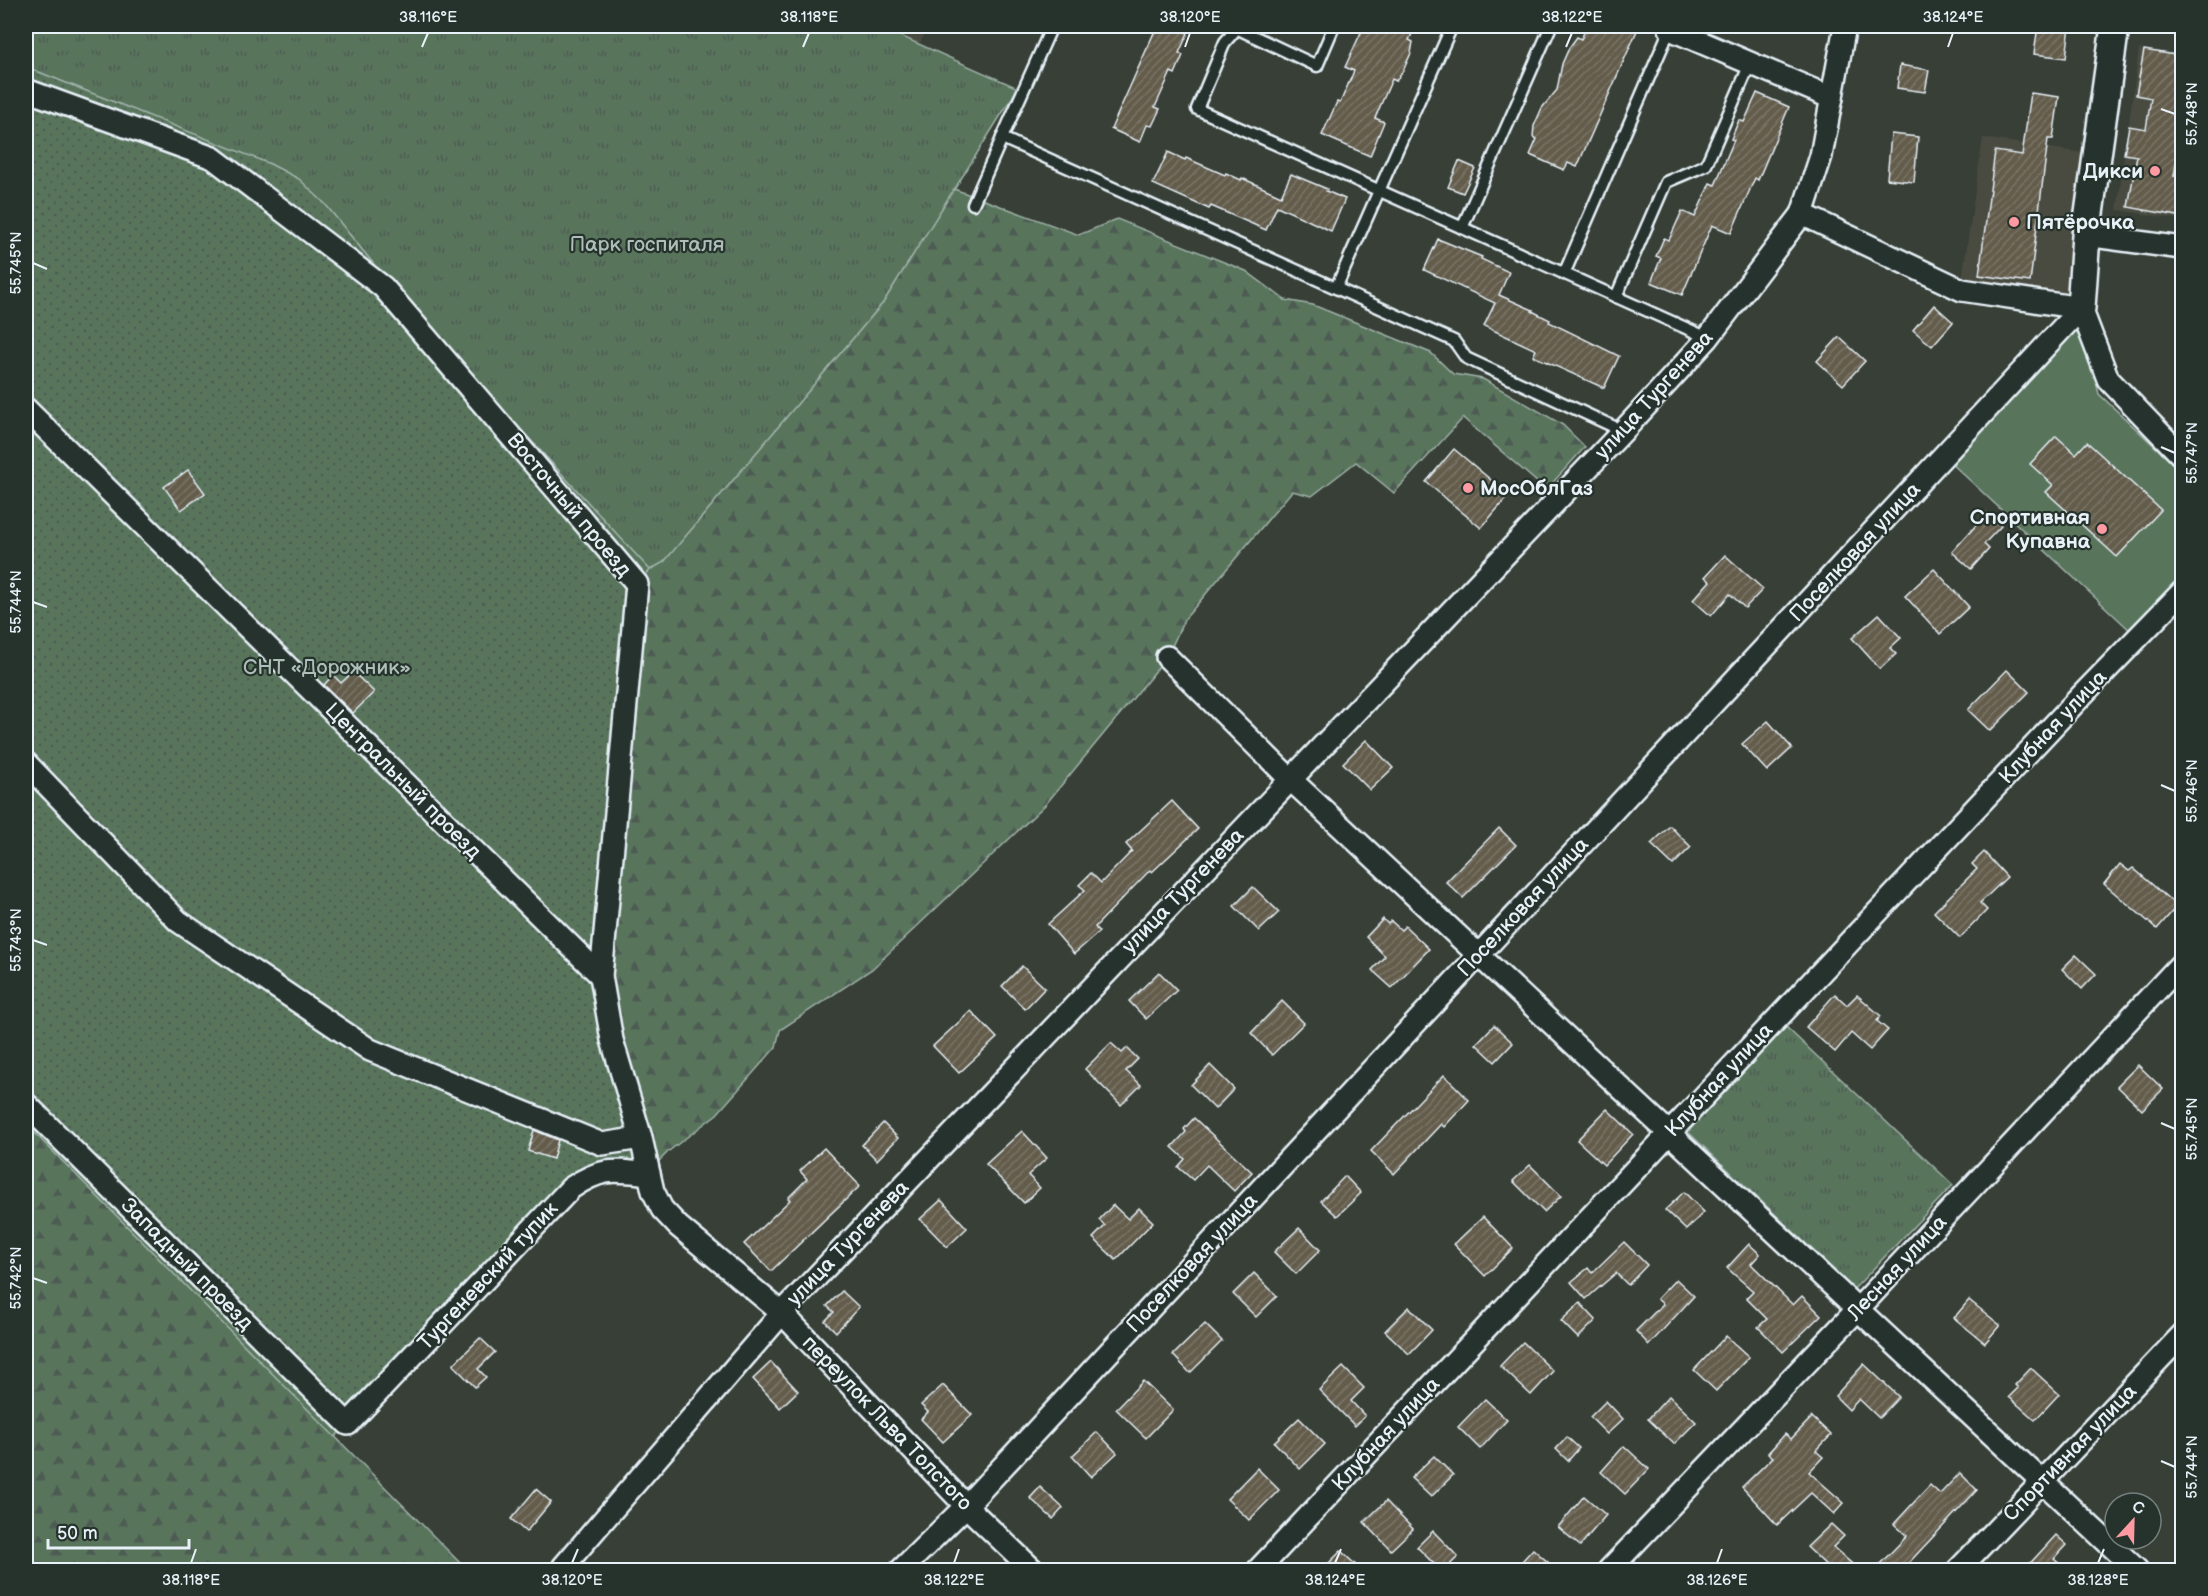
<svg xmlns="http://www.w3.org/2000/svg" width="2208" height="1596" viewBox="0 0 2208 1596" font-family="'Balsamiq Sans',sans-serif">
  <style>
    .built { fill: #484b41 }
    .grass { fill: url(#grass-tufts); stroke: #a0b2aa; stroke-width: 1.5 }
    .forest { fill: url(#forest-firs); stroke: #a0b2aa; stroke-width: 1.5 }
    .garden { fill: url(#garden-dots); stroke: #a0b2aa; stroke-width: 1.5 }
    .pitch { fill: #58745c; stroke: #a0b2aa; stroke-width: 1.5 }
    .building { fill: url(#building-hatch); stroke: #e8f1f8; stroke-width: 1.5 }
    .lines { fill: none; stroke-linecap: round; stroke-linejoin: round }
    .service-casing { stroke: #e8f1f8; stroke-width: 15 }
    .minor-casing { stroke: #e8f1f8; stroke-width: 26 }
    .tertiary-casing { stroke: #e8f1f8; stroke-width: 32 }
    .service { stroke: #26332d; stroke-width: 10 }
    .minor { stroke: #26332d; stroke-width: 21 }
    .tertiary { stroke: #26332d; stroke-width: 27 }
    .ticks { fill: none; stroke: #e8f1f8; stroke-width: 2 }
    .poi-dot { fill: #ff9aa2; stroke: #26332d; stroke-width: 2 }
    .labels { text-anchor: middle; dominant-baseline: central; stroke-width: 4.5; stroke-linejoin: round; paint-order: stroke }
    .poi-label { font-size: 21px; font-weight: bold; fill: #e8f1f8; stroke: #26332d; text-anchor: end }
    .park-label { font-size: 21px; fill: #aebfba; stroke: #26332d }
    .street-label { font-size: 21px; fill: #e8f1f8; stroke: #26332d }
    .neatline { fill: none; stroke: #e8f1f8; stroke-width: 2 }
    .ticks-label { font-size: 15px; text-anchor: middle; fill: #e8f1f8 }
  </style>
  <defs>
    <pattern id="grass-tufts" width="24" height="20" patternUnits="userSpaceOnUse" patternTransform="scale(1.5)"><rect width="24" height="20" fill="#58745c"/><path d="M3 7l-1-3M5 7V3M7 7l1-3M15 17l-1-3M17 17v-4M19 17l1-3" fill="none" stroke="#4e5c52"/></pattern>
    <pattern id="forest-firs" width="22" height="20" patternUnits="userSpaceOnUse" patternTransform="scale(1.5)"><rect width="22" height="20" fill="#58745c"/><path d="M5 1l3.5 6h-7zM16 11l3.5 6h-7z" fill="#4e5c52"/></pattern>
    <pattern id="garden-dots" width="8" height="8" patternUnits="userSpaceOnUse" patternTransform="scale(1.5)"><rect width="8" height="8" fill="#58745c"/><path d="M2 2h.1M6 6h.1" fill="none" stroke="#4e5c52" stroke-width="1.8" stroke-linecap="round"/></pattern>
    <pattern id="building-hatch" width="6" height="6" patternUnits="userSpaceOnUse" patternTransform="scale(1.5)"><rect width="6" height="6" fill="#635c4c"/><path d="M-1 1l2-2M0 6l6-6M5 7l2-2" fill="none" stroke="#797467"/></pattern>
  </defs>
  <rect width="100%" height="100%" fill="#383f36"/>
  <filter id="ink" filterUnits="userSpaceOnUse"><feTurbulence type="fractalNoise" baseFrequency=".0167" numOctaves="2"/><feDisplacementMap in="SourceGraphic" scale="12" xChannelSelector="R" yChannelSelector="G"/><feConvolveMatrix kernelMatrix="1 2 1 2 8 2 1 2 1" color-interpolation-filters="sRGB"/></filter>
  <g filter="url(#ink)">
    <g class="built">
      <polygon points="878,26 928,26 920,44"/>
      <polygon points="2139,49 2182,56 2182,220 2117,210"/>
      <polygon points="1983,138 2091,154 2070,295 1962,279"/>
    </g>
    <g class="grass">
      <polygon points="26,26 878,26 1018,88 883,303 664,562 650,570 410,309 325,204 299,179 270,164 26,67"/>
      <polygon points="1785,1026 1953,1185 1854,1289 1686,1130"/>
    </g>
    <g class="forest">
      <polygon points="954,189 1079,235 1117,219 1246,271 1285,300 1313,305 1431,353 1453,374 1483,379 1563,425 1585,447 1546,490 1463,418 1394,493 1356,462 1312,496 1292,491 1184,620 1167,657 1045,805 872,969 780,1030 776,1047 717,1114 669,1151 649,1171 601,976 637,585 650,570 664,562 883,303"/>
      <polygon points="26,1124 467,1570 26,1570"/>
    </g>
    <polygon class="garden" points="26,67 270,164 299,179 325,204 410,309 650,570 637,585 601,976 649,1174 614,1170 560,1199 335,1437 26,1124"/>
    <polygon class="pitch" points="2075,324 2089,353 2099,394 2182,472 2182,585 2135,635 1947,459"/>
    <g class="building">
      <polygon points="1157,26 1172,26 1188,33 1179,53 1183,55 1175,74 1171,72 1155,107 1160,109 1152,126 1147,125 1140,142 1111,129"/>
      <polygon points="1364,26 1416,26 1409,40 1413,42 1411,53 1403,71 1396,81 1392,79 1375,118 1384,122 1370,156 1322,135 1337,102 1340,103 1354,71 1345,67"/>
      <polygon points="1587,26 1639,26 1577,167 1568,163 1564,170 1530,155 1537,139 1533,137 1534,126 1542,108 1557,90 1562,64 1569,48 1577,37 1581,39"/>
      <polygon points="2038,26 2070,26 2066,58 2034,54"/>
      <polygon points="2144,50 2182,56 2182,129 2174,176 2182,177 2178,216 2128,207 2137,156 2124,154 2129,126 2146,129 2151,98 2136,95"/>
      <polygon points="1900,65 1929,70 1925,92 1897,88"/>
      <polygon points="1757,93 1789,107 1758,180 1755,178 1731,233 1712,225 1682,295 1651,282 1661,258 1656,256 1664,238 1669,240 1682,211 1695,217 1710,183 1715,185 1734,140 1731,139 1739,120 1744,122"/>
      <polygon points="2031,93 2059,97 2053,139 2048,139 2030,282 1979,275 1995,151 2022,155"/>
      <polygon points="1891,134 1918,137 1914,182 1887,179"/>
      <polygon points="1168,152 1185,160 1186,158 1225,175 1226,173 1241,180 1242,178 1281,196 1291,174 1327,189 1326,191 1345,199 1331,231 1277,206 1266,230 1211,206 1209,209 1153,184"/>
      <polygon points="1459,161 1475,168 1463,193 1448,187"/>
      <polygon points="1438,239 1482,257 1481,259 1509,272 1499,295 1533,310 1532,311 1550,320 1549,322 1619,356 1604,388 1533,356 1536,350 1484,326 1495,303 1424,270"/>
      <polygon points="1934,305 1953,322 1932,346 1913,330"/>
      <polygon points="1839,337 1865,361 1843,385 1817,361"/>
      <polygon points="2056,436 2076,454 2087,442 2161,510 2117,557 2046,492 2053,485 2030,464"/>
      <polygon points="1454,449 1509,495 1481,528 1426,482"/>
      <polygon points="188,470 205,493 181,510 164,487"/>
      <polygon points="1987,513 2001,526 1984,544 1989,549 1971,569 1952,552"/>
      <polygon points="1725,555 1763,589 1745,608 1730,594 1711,616 1693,600 1710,581 1705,577"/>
      <polygon points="1934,569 1969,607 1940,634 1905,596"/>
      <polygon points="1879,614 1901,638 1890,648 1896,654 1880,669 1852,638"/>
      <polygon points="2007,670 2029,692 1990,731 1968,710"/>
      <polygon points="353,672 374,692 353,713 324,685 333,675 341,683"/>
      <polygon points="1768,721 1792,748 1767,771 1742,744"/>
      <polygon points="1366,740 1393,768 1370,790 1343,763"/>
      <polygon points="1172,801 1198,829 1152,872 1150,870 1095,927 1099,932 1074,954 1048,924 1085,890 1079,885 1091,873 1101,883 1132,851 1126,844"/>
      <polygon points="1670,826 1691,847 1673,865 1651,844"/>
      <polygon points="1499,828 1516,845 1463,898 1446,882"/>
      <polygon points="1984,852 2007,877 1980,903 1987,910 1960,938 1934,912 1977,869 1972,864"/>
      <polygon points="2120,864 2129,871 2133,868 2177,906 2157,929 2104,884"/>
      <polygon points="1253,887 1279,912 1259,931 1234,906"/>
      <polygon points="1383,919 1388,924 1391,921 1401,930 1405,926 1429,949 1392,988 1372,970 1385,956 1366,937"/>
      <polygon points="2076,955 2096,974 2082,989 2062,969"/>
      <polygon points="1022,966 1045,988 1025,1009 1002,986"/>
      <polygon points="1159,972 1177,990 1146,1019 1129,1001"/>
      <polygon points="1835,994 1847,1005 1857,995 1881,1016 1877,1021 1888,1030 1870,1050 1851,1033 1835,1052 1806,1027"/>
      <polygon points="1282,1001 1304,1023 1272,1055 1251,1033"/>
      <polygon points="971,1011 997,1038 959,1073 933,1046"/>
      <polygon points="1494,1025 1513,1043 1495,1062 1476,1044"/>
      <polygon points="1111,1043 1122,1053 1127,1048 1138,1059 1126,1071 1141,1085 1121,1105 1085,1069"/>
      <polygon points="1210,1065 1234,1089 1215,1109 1191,1085"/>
      <polygon points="2138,1065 2163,1089 2142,1110 2117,1086"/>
      <polygon points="1444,1075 1469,1100 1444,1127 1441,1124 1394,1174 1371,1151"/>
      <polygon points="1607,1109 1633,1134 1604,1165 1577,1140"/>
      <polygon points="1194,1118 1252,1172 1234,1191 1207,1165 1193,1180 1178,1167 1185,1159 1172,1147 1186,1132 1184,1129"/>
      <polygon points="883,1123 898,1138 877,1160 862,1145"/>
      <polygon points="534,1130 558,1140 553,1159 528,1151"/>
      <polygon points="1022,1131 1047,1158 1028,1175 1040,1188 1024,1203 986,1164"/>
      <polygon points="824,1148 860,1186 771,1271 744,1244 790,1200 788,1198 807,1179 800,1171"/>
      <polygon points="1530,1165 1561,1196 1544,1212 1513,1181"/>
      <polygon points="1345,1176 1361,1193 1337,1216 1321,1201"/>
      <polygon points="1684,1192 1704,1212 1686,1230 1665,1210"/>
      <polygon points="941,1200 967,1228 947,1247 920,1219"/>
      <polygon points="1113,1205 1128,1219 1139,1208 1153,1222 1116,1260 1093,1238 1105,1226 1099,1220"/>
      <polygon points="1483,1217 1513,1248 1485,1276 1454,1244"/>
      <polygon points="1299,1228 1320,1250 1296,1274 1274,1252"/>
      <polygon points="1624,1242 1647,1265 1628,1285 1616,1273 1586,1299 1571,1282 1588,1268 1592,1273"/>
      <polygon points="1749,1244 1760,1254 1751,1264 1793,1305 1802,1296 1821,1315 1783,1352 1758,1327 1767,1319 1746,1298 1753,1291 1727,1268"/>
      <polygon points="1254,1273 1277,1296 1256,1317 1233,1294"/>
      <polygon points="1676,1279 1694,1296 1649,1345 1636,1331 1663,1304 1657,1299"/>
      <polygon points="842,1291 859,1307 836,1332 825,1321 834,1312 827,1306"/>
      <polygon points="1969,1300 2000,1325 1985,1343 1954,1318"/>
      <polygon points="1580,1303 1596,1320 1578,1338 1561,1321"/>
      <polygon points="1409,1307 1432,1330 1409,1354 1385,1331"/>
      <polygon points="1205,1324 1222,1341 1190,1373 1173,1355"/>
      <polygon points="1726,1336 1749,1357 1716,1391 1694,1370"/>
      <polygon points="480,1338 495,1352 478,1369 486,1377 475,1387 453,1365"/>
      <polygon points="1523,1342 1553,1371 1531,1395 1500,1366"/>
      <polygon points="771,1362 798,1391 780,1408 753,1379"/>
      <polygon points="1864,1364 1899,1397 1879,1418 1859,1399 1849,1410 1835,1396"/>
      <polygon points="1343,1367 1364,1388 1351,1401 1365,1416 1355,1426 1319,1390"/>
      <polygon points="2031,1368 2059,1394 2035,1420 2009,1397 2018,1388 2015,1385"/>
      <polygon points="1143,1381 1173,1410 1146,1438 1116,1409"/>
      <polygon points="943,1385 972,1415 943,1442 921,1419 928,1412 921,1405"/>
      <polygon points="1669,1396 1696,1422 1674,1444 1648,1419"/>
      <polygon points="1485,1399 1507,1420 1480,1449 1458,1427"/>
      <polygon points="1606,1401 1623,1419 1607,1434 1590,1417"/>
      <polygon points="1812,1417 1831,1435 1816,1451 1823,1457 1809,1472 1844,1503 1834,1514 1811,1493 1777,1525 1742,1487 1773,1457 1768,1453 1785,1434 1791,1439"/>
      <polygon points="1299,1418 1325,1444 1300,1469 1274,1442"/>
      <polygon points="1097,1432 1117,1453 1091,1477 1072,1456"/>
      <polygon points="1567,1437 1579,1448 1568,1461 1556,1449"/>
      <polygon points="1624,1446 1649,1469 1625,1494 1601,1472"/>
      <polygon points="1434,1456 1453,1475 1431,1497 1411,1478"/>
      <polygon points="1257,1468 1279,1490 1249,1520 1227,1499"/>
      <polygon points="1960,1473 1977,1490 1902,1570 1874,1570 1907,1536 1894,1524 1930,1485 1940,1494"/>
      <polygon points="1040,1487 1063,1508 1053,1519 1030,1498"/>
      <polygon points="536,1489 551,1502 526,1532 511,1519"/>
      <polygon points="1584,1496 1606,1515 1580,1546 1558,1527"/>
      <polygon points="1386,1501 1413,1529 1391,1550 1364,1522"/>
      <polygon points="1831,1524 1844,1536 1833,1547 1859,1570 1831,1570 1807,1547"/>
      <polygon points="1433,1531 1458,1557 1444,1570 1440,1570 1417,1547"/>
      <polygon points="2056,1535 2067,1545 2054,1559 2067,1570 2024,1570"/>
      <polygon points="1533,1549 1557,1570 1514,1570"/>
      <polygon points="1341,1551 1361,1570 1322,1570"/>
    </g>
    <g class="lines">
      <g class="service-casing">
        <g id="service">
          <polyline points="1052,26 1002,138 1454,341 1466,358 1623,431"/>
          <polyline points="1232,26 1317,66 1334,26"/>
          <polyline points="1239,26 1225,42 1197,109 1708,338"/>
          <polyline points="973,204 1002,138"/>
          <polyline points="1462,228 1551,26"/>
          <polyline points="1564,274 1670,29"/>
          <polyline points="1336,288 1452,26"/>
          <polyline points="1616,297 1666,182 1706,165 1750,64"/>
        </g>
      </g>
      <g class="minor-casing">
        <g id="minor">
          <polyline points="1671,26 1670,29 1832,98"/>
          <polyline points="26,90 213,158 383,287 637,584 601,976 612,1040 641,1138 653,1191 662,1209 678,1226 782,1313 966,1506 1033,1570"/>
          <polyline points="1802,214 1962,290 2081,308"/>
          <polyline points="2086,235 2182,248"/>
          <polyline points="2081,308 2108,379 2182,456"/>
          <polyline points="26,409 601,976"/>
          <polyline points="1167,657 1289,778 2137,1570"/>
          <polyline points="26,763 178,921 370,1050 602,1144 641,1138"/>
          <path d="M 26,1104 L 348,1424 L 571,1188 C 602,1167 614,1170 649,1174"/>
          <polyline points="563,1567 782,1313 1623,431 1708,338 1802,214 1821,156 1845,26"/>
          <polyline points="901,1570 966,1506 2081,308"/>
          <polyline points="1258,1570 2083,694 2182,592"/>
          <polyline points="1609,1570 1858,1309 2182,963"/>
          <polyline points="1958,1570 2182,1335"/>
        </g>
      </g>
      <g class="tertiary-casing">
        <polyline id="tertiary" points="2081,308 2086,235 2115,26"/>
      </g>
      <use href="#service" class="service"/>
      <use href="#minor" class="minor"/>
      <use href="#tertiary" class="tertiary"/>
    </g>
  </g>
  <path class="ticks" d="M 422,47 L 428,33M 803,47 L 809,33M 1185,47 L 1190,33M 1566,47 L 1572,33M 1948,47 L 1953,33M 2161,109 L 2175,114M 33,263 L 47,269M 2161,447 L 2175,453M 33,602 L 47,607M 2161,785 L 2175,791M 33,940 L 47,945M 2161,1123 L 2175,1129M 33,1278 L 47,1283M 2161,1461 L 2175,1467M 191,1563 L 196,1549M 572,1563 L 578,1549M 954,1563 L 959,1549M 1335,1563 L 1341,1549M 1717,1563 L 1722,1549M 2098,1563 L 2104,1549"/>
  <g class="poi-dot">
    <circle cx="2155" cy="171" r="6"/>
    <circle cx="2014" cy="222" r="6"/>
    <circle cx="1468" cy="488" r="6"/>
    <circle cx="2102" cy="529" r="6"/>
  </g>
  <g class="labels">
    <g class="poi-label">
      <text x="2143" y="171">Дикси</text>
      <text x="2026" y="222" text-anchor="start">Пятёрочка</text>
      <text x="1480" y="488" text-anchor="start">МосОблГаз</text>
      <text x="2090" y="517">Спортивная<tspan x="2090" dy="24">Купавна</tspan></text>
    </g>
    <g class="park-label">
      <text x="647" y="244">Парк госпиталя</text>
      <text x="327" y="667">СНТ «Дорожник»</text>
    </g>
    <g class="street-label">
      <text transform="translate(1654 395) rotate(-48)">улица Тургенева</text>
      <text transform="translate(569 505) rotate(50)">Восточный проезд</text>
      <text transform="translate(1855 552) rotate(-47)">Поселковая улица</text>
      <text transform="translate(2053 727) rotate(-47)">Клубная улица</text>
      <text transform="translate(403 781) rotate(45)">Центральный проезд</text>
      <text transform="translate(1183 891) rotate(-46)">улица Тургенева</text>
      <text transform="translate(1523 907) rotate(-47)">Поселковая улица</text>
      <text transform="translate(1719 1080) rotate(-47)">Клубная улица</text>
      <text transform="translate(848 1243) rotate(-46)">улица Тургенева</text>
      <text transform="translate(1192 1263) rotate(-47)">Поселковая улица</text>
      <text transform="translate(187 1264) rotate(45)">Западный проезд</text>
      <text transform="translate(1897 1268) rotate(-47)">Лесная улица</text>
      <text transform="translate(488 1276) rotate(-47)">Тургеневский тупик</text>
      <text transform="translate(887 1423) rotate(46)">переулок Льва Толстого</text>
      <text transform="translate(1386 1434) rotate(-47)">Клубная улица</text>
      <text transform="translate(2070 1453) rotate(-46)">Спортивная улица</text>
    </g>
  </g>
  <rect width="2208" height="1596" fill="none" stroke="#26332d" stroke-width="66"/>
  <g transform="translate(2133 1521) rotate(22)"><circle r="28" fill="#26332d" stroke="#747f7e" stroke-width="1.5"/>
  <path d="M0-4.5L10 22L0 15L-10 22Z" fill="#ff9aa2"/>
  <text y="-9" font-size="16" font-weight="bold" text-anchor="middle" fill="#e8f1f8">С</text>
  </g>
  <path d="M48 1539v9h141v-9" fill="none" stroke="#e8f1f8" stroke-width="3"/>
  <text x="57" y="1539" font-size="18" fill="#e8f1f8" stroke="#26332d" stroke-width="4.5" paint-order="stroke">50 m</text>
  <rect x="33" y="33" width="2142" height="1530" class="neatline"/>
  <g class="ticks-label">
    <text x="428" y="22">38.116°E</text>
    <text x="809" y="22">38.118°E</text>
    <text x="1190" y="22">38.120°E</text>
    <text x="1572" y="22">38.122°E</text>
    <text x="1953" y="22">38.124°E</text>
    <text transform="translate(2192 114) rotate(-90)" y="5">55.748°N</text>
    <text transform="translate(16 263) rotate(-90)" y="5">55.745°N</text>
    <text transform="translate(2192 453) rotate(-90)" y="5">55.747°N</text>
    <text transform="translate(16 602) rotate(-90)" y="5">55.744°N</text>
    <text transform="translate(2192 791) rotate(-90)" y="5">55.746°N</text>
    <text transform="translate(16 940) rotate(-90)" y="5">55.743°N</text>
    <text transform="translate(2192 1129) rotate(-90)" y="5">55.745°N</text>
    <text transform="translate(16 1278) rotate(-90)" y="5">55.742°N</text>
    <text transform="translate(2192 1467) rotate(-90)" y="5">55.744°N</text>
    <text x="191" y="1585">38.118°E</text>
    <text x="572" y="1585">38.120°E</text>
    <text x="954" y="1585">38.122°E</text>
    <text x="1335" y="1585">38.124°E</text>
    <text x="1717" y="1585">38.126°E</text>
    <text x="2098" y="1585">38.128°E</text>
  </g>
</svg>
